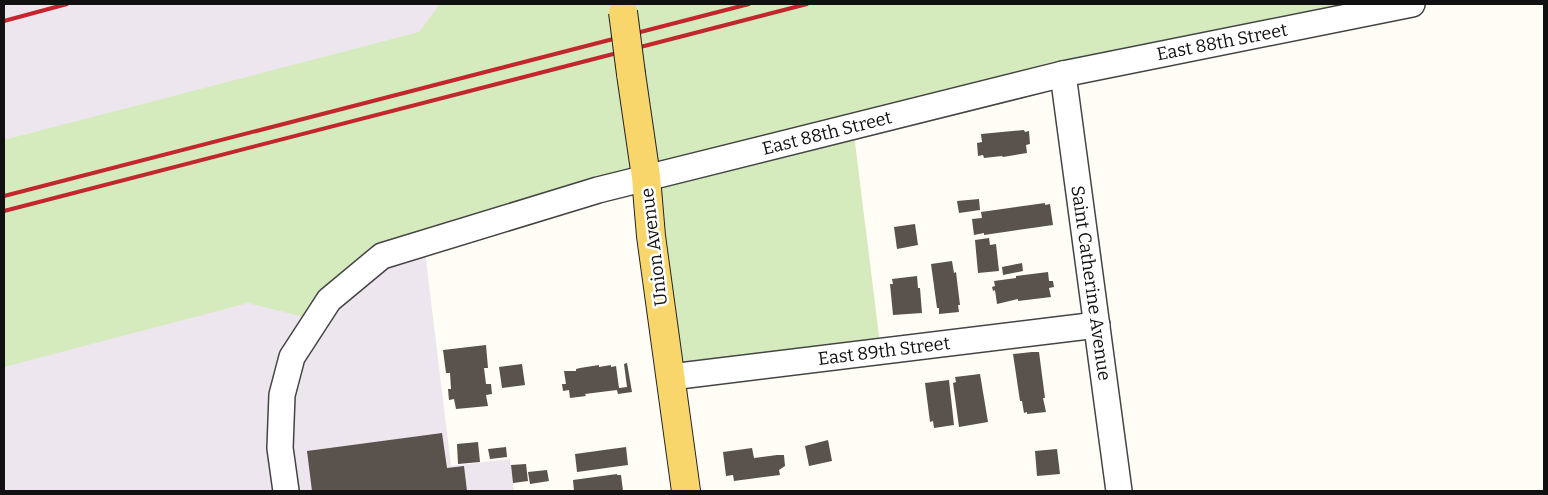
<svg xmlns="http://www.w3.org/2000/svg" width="1548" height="495" viewBox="0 0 1548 495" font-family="Bitter,serif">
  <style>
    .industrial { fill: #eee6ef }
    .green { fill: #d5ebbd }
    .building { fill: #5a524d }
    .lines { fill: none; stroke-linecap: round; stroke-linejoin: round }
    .minor-casing { stroke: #444; stroke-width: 28 }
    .major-casing { stroke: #222; stroke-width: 30 }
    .minor { stroke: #fff; stroke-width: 25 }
    .major { stroke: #f9d66b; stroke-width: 28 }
    .rail { stroke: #c4262e; stroke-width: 4 }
    .major-bridge-casing { stroke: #222; stroke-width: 30; stroke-linecap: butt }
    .major-bridge { stroke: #f9d66b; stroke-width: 28 }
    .labels { text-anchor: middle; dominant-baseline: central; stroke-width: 5; stroke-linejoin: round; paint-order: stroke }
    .street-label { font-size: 18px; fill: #111; stroke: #fff }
  </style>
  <rect width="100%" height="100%" fill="#fffdf5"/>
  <polygon class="industrial" points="4,4 562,4 329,300 424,243 451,466 510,459 514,491 4,491"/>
  <polygon class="green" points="440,4 1412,4 853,126 881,352 671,377 646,178 382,256 316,320 248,303 4,367 4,140 419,32"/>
  <g class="building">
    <polygon points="1024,130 1025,132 1029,131 1030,144 1026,145 1027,153 1003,157 1002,156 984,158 983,155 978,156 977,143 982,142 981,134"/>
    <polygon points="979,199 980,210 959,213 957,201"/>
    <polygon points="1045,203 1045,205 1050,204 1053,225 984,235 984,233 974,235 972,219 982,218 981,212"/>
    <polygon points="915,224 918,245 897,249 894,227"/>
    <polygon points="989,238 990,245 996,244 999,271 978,273 975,240"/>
    <polygon points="952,261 954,273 956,272 960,305 958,305 959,312 939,314 939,308 937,308 931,264"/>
    <polygon points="1022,263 1023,271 1003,275 1002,267"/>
    <polygon points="1048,272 1049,281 1053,281 1054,287 1049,288 1051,297 1018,301 1018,299 997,304 995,290 993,291 992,287 995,286 994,281 1016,278 1016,276"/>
    <polygon points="917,276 918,288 920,288 922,313 893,315 890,284 893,284 892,279"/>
    <polygon points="486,345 488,368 484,368 486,384 491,384 492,394 486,395 488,406 456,409 454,399 449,400 448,389 451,389 450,373 446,373 443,350"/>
    <polygon points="1032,352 1039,352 1045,398 1043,398 1046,412 1027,414 1027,412 1024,413 1022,401 1020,401 1013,354"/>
    <polygon points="627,363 632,392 618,394 617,390 585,394 586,396 570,398 569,390 563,391 562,384 566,384 564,371 576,371 576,369 580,368 599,365 599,367 611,365 611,367 616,366 619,388 627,387 624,364"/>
    <polygon points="522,364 525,385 502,388 499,367"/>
    <polygon points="980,374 988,422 959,427 953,383 956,382 955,377"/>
    <polygon points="949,380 954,425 934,428 933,421 930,422 925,383"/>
    <polygon points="442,433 447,468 464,466 467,491 312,491 307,451"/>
    <polygon points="828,440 832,461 809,466 805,446"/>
    <polygon points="478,442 480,462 458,464 457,444"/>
    <polygon points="506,447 507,457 490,459 488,449"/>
    <polygon points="626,447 628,465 577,472 575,454"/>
    <polygon points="752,448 754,458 777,455 784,455 785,466 779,470 780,475 734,481 733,475 726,476 723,452"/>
    <polygon points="1057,449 1060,474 1037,476 1035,451"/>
    <polygon points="526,464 528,481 513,483 511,465"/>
    <polygon points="547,470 549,481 530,484 528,472"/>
    <polygon points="617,474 617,475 621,475 623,491 574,491 573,480"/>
  </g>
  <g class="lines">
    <g class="minor-casing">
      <g id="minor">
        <polyline points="1063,74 1119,491"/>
        <polyline points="671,377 1097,325"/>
        <polyline points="286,491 280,448 282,395 292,357 329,300 382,256 598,190 1063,74 1412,4"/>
      </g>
    </g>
    <g class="major-casing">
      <polyline id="major" points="631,74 646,177 651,236 686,491"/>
    </g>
    <use href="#minor" class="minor"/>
    <use href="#major" class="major"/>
    <g class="rail">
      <polyline points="4,21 67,4"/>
      <polyline points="4,196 749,4"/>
      <polyline points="4,211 807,4"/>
    </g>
    <g class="major-bridge-casing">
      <polyline id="major-bridge" points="623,12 631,74"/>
    </g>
    <use href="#major-bridge" class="major-bridge"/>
  </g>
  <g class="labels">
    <g class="street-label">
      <text transform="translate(1222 42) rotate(-11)">East 88th Street</text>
      <text transform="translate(827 133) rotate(-14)">East 88th Street</text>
      <text transform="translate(654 247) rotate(-97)">Union Avenue</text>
      <text transform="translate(1091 283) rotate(82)">Saint Catherine Avenue</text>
      <text transform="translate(884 351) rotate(-7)">East 89th Street</text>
    </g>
  </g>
  <rect width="1548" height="495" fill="none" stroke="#111111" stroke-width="10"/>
</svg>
